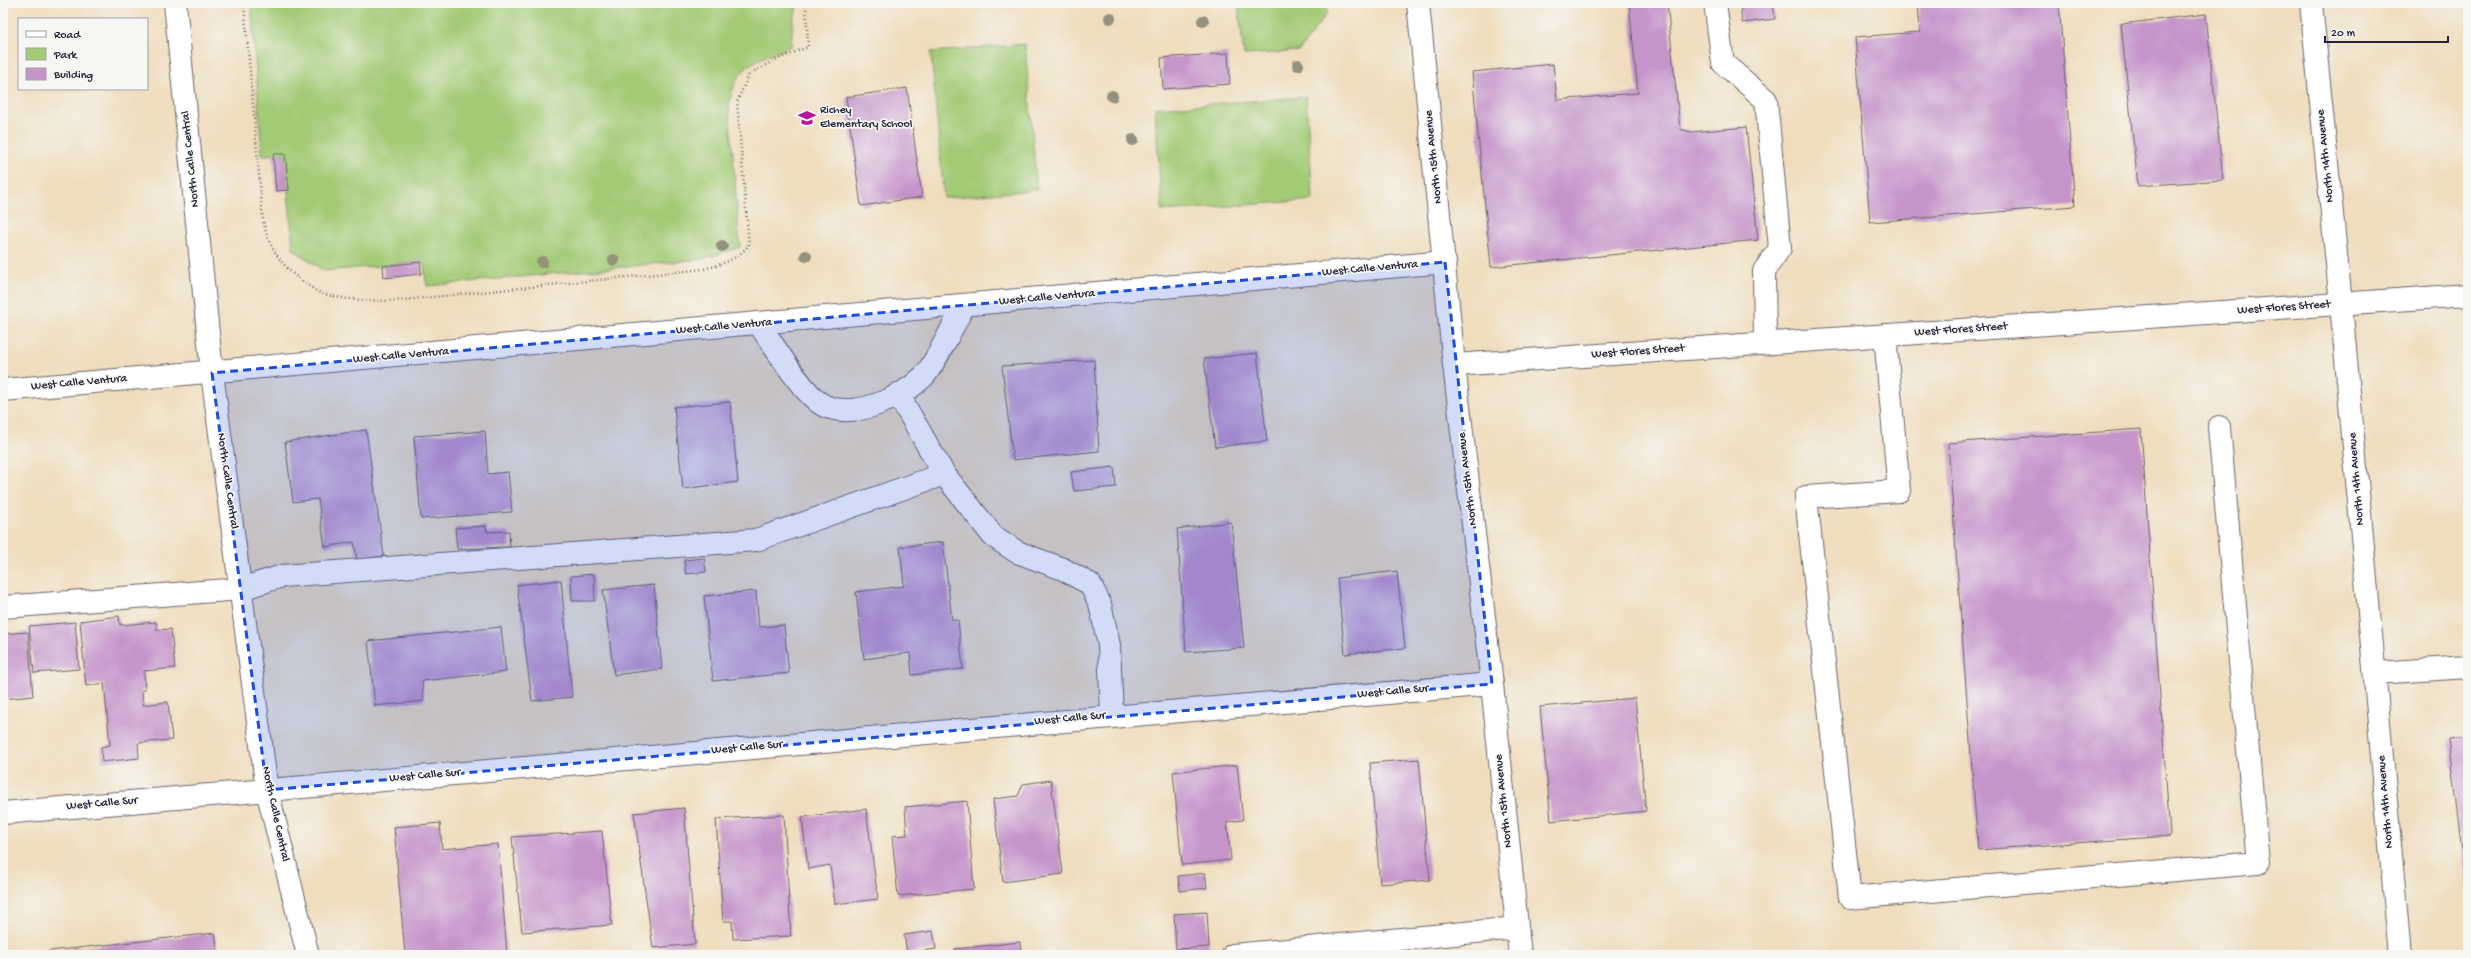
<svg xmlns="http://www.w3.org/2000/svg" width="2471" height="958" viewBox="0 0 2471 958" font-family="'Gochi Hand',sans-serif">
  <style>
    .green { fill: #a3ca74; stroke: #627658 }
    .building { fill: #c595ca }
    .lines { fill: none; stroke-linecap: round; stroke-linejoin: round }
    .minor-casing { stroke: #6a6368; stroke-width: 24 }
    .path { stroke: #6a6368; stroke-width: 2.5; stroke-dasharray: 1 3; stroke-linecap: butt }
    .minor { stroke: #fff; stroke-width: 22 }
    .tree { fill: #94927f }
    .marked { fill: #1d4ed8; fill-opacity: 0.2; stroke: #1d4ed8; stroke-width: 3; stroke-dasharray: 8 5; stroke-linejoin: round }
    .labels { text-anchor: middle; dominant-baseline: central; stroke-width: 3.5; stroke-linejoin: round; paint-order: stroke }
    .poi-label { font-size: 12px; fill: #22223b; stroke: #f6f6f2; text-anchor: start }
    .street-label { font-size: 12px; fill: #22223b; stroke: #f6f6f2 }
  </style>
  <rect width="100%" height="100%" fill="#f6f6f2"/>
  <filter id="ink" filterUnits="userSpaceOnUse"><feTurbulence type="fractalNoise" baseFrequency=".025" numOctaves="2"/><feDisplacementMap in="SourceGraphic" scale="8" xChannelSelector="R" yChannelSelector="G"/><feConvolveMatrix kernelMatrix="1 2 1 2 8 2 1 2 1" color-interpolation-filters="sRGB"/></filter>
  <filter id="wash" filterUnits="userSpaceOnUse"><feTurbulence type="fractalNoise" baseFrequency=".012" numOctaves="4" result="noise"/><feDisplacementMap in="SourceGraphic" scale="16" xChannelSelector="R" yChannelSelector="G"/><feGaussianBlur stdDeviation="0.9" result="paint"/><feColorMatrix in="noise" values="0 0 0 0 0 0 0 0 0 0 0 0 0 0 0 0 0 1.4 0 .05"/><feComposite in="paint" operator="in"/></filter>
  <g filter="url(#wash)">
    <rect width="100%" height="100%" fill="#efddbd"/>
    <g class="green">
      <path d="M 251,3 L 798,3 L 793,21 L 791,46 C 756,61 736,63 729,105 L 740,247 L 703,259 L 427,286 L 423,262 L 324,271 L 293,249 L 285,154 L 262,155 Z"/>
      <polygon points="1238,3 1326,3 1327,13 1299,51 1244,55"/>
      <polygon points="1025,44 1037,190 944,198 931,52"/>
      <polygon points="1306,97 1313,200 1162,211 1155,108"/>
    </g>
    <g id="blocks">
      <g class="building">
        <polygon points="1629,3 1667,3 1680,129 1691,132 1746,127 1758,240 1491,267 1472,72 1553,64 1557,100 1638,93"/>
        <polygon points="1740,3 1773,3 1775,19 1742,23"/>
        <polygon points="1918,3 2059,3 2075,206 1870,222 1855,37 1920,32"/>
        <polygon points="2206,14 2223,180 2138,186 2121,24"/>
        <polygon points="1228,53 1230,84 1163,89 1161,58"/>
        <polygon points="907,88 922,197 861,206 846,97"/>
        <polygon points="273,154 285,154 289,190 276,191"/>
        <polygon points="420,262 421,274 384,278 383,266"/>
        <polygon points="1257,353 1267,441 1215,447 1204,359"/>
        <polygon points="1094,360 1099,451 1013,460 1002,366"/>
        <polygon points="730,402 738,482 683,489 674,407"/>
        <polygon points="2141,429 2170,836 1978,850 1948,443"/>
        <polygon points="366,430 384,556 357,560 354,542 325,547 318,499 293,502 285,442"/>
        <polygon points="485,431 488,474 508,472 512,512 421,519 414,436"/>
        <polygon points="1114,467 1116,487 1074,491 1071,472"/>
        <polygon points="1231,522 1244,648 1186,652 1177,529"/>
        <polygon points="486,526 487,532 509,531 510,547 457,549 455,528"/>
        <polygon points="943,542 952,620 958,620 963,669 912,675 910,653 864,659 856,592 904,586 900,547"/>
        <polygon points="704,558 706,572 686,574 684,560"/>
        <polygon points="1397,571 1405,648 1345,654 1337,578"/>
        <polygon points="594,574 595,601 572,601 571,576"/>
        <polygon points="561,580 572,697 532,701 517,585"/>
        <polygon points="654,585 662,669 614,675 603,590"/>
        <polygon points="756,591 759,627 784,625 789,673 713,681 704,596"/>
        <polygon points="119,616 120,625 156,622 157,630 171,629 175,668 144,671 145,690 142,690 143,705 168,702 172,740 138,743 139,758 102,762 101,747 110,745 104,683 86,686 80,621"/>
        <polygon points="75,622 79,669 34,673 29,626"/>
        <polygon points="501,627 506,672 422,681 424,701 375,706 368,641"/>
        <polygon points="28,632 33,696 3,699 3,634"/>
        <polygon points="1635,698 1646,811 1551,821 1540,707"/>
        <polygon points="2468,737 2468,890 2467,890 2448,739"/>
        <polygon points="1419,759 1430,880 1380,884 1370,763"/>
        <polygon points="1237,765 1243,820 1227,822 1231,860 1182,865 1173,772"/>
        <polygon points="1051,780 1063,874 1003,882 993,799 1018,796 1023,784"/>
        <polygon points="967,801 974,889 898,896 892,836 907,835 905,807"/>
        <polygon points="684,808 695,944 653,948 634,813"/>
        <polygon points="866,809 878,899 835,904 830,865 808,869 802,817"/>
        <polygon points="784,815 791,936 733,939 732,921 723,921 716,819"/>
        <polygon points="440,823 442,849 498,844 507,954 405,955 394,827"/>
        <polygon points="602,831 612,925 522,932 512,837"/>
        <polygon points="1205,873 1207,888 1180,891 1178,876"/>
        <polygon points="1207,912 1209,947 1176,949 1174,914"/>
        <polygon points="933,931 936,949 907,953 904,935"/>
        <polygon points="215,933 218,955 49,955 49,951"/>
        <polygon points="1020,942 1021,955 955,955 955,949"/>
      </g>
    </g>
  </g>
  <g filter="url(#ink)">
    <use href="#blocks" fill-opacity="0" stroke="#6a6368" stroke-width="1"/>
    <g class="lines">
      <g class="minor-casing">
        <g id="minor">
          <polyline points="175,3 212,373 267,790 308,955"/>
          <polyline points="1418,3 1454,365 1492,684 1520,955"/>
          <polyline points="1715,3 1723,63 1766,100 1780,248 1764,271 1765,343"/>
          <polyline points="2311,3 2341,304 2400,955"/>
          <path d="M 758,323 C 772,342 805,398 825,406 C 856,419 901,398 923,377 C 933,368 956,320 964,305"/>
          <polyline points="1885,335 1899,491 1806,497 1850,898 2258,863 2219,427"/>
          <polyline points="1454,365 2468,295"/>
          <polyline points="3,390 1445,262"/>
          <polyline points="898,394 944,474 993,536 1017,552 1063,569 1090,584 1100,604 1109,645 1112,716"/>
          <polyline points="3,607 241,589 282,576 756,540 944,474"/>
          <polyline points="2375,673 2468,667"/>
          <polyline points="3,813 1492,684"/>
          <polyline points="1233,955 1517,928"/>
        </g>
      </g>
      <path class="path" d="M 244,3 L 263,220 C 269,249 283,269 308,285 C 313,288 318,293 324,294 C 347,301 370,300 394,301 L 704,269 C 723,264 736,260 749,245 L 737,102 L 749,74 L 775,60 L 808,47 L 806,3"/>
      <use href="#minor" class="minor"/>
    </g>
    <g class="tree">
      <circle cx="1110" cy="18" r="6"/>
      <circle cx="1203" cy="21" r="6"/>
      <circle cx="1298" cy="65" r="6"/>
      <circle cx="1112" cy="96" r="6"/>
      <circle cx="1133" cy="140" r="6"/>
      <circle cx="722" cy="246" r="6"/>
      <circle cx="806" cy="256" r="6"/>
      <circle cx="614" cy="260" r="6"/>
      <circle cx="542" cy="262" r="6"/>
    </g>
  </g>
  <path class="marked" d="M 1445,262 L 1492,684 L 267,790 L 212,373 Z"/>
  <defs>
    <g id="school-bare" transform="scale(1.38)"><path d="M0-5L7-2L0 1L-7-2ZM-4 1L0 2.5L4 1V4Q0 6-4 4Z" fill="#b5179e" stroke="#f6f6f2" stroke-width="2.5" paint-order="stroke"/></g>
  </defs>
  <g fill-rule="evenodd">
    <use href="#school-bare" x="807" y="118"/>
  </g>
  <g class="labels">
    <g class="poi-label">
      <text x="820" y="111">Richey<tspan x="820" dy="14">Elementary School</tspan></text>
    </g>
    <g class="street-label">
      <text transform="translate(2326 156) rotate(-96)">North 14th Avenue</text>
      <text transform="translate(1434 157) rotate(-96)">North 15th Avenue</text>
      <text transform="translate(191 159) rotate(-96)">North Calle Central</text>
      <text transform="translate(1370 269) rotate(-5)">West Calle Ventura</text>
      <text transform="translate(1047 298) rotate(-5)">West Calle Ventura</text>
      <text transform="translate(2284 308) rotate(-4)">West Flores Street</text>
      <text transform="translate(724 327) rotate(-5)">West Calle Ventura</text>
      <text transform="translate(1961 330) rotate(-4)">West Flores Street</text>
      <text transform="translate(1638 352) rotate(-4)">West Flores Street</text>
      <text transform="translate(401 356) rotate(-5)">West Calle Ventura</text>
      <text transform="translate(79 383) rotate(-5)">West Calle Ventura</text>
      <text transform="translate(1468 479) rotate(-97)">North 15th Avenue</text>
      <text transform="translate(2357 479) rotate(-95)">North 14th Avenue</text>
      <text transform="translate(227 481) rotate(82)">North Calle Central</text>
      <text transform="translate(1393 692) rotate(-5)">West Calle Sur</text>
      <text transform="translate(1070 719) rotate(-5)">West Calle Sur</text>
      <text transform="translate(747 748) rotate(-5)">West Calle Sur</text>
      <text transform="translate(425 776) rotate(-5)">West Calle Sur</text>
      <text transform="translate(1504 801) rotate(-96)">North 15th Avenue</text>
      <text transform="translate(2386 802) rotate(-95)">North 14th Avenue</text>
      <text transform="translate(102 804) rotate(-5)">West Calle Sur</text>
      <text transform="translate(275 814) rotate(78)">North Calle Central</text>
    </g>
  </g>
  <rect width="2471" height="958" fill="none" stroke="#f6f6f2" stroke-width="16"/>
  <rect x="18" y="18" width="130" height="72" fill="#f6f6f2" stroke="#a1a1a9"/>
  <rect x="26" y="31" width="20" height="6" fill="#ffffff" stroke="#a1a1a9"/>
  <text x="54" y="38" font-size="12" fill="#22223b">Road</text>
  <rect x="26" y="48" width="20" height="12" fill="#a3ca74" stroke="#a1a1a9"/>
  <text x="54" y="58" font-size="12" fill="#22223b">Park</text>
  <rect x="26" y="68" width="20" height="12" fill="#c595ca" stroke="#a1a1a9"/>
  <text x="54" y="78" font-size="12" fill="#22223b">Building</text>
  <path d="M2325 36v6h123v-6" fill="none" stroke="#22223b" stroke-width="2"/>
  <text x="2331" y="36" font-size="12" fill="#22223b" stroke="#f6f6f2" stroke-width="3" paint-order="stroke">20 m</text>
</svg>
